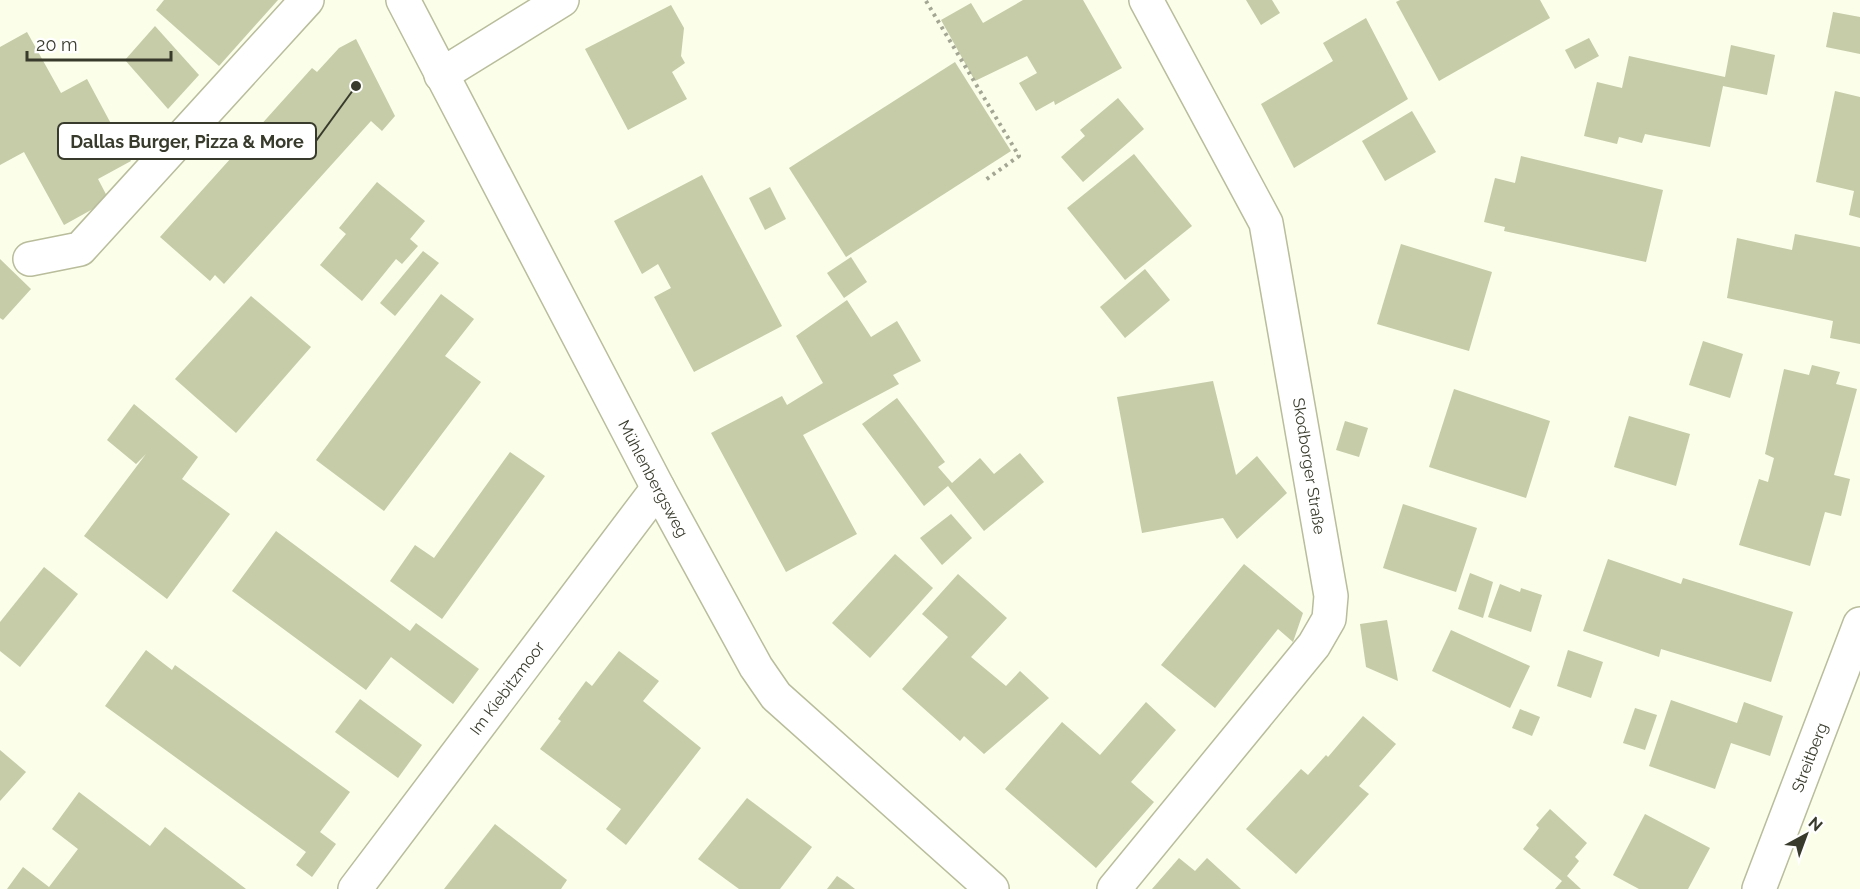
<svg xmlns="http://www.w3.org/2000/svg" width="1860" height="889" viewBox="0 0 1860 889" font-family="Raleway,sans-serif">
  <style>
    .building { fill: #c6cba8 }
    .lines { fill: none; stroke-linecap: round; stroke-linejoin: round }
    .minor-casing { stroke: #b9bd9b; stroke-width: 36 }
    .path { stroke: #a4a694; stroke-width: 4; stroke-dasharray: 3 4.5; stroke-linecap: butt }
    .minor { stroke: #fff; stroke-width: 33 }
    .labels { text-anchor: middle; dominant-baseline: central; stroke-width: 5; stroke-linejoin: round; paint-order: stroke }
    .street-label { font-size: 16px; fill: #383a2b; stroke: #fff }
    .leader { fill: none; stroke: #383a2b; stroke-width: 2 }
    .callout-dot { fill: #383a2b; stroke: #fff; stroke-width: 2 }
    .callout { fill: #fff; stroke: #383a2b; stroke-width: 2 }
    .callout-label { font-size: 18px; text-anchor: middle; font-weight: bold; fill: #383a2b }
  </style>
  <rect width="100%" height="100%" fill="#fbfee9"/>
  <g class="building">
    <polygon points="164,0 278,0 219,66 156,10"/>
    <polygon points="1023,0 1083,0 1122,68 1055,105 1054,101 1036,111 1019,83 1037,73 1027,56 975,81 941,20 971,3 983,23"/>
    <polygon points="1246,0 1272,0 1280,13 1261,25"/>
    <polygon points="1400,0 1540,0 1550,18 1439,81 1396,2"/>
    <polygon points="671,5 684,28 681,56 685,63 672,72 687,99 628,130 585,49"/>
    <polygon points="1833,12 1860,17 1860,54 1826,47"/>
    <polygon points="1366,18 1408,99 1294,168 1261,104 1333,61 1323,43"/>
    <polygon points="155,26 199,75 168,109 125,60"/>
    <polygon points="27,32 61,93 87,79 131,161 98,179 109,200 64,225 24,152 0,165 0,47"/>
    <polygon points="1589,38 1599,56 1575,69 1565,50"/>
    <polygon points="356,39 395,116 382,131 371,121 224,284 215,275 210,281 160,237 312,68 317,72 339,48"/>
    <polygon points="1731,45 1775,55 1767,95 1723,86 1710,147 1645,134 1642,143 1619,137 1617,144 1584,136 1597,82 1622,88 1629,56 1725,77"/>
    <polygon points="955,62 1011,151 846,257 789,168"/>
    <polygon points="1835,91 1860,97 1860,218 1849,215 1854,191 1816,182"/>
    <polygon points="1118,98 1144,129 1083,182 1061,157 1085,136 1080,130"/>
    <polygon points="1412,111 1436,152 1385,181 1362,141"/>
    <polygon points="1134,154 1192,226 1125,280 1067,208"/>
    <polygon points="1521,156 1663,190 1646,262 1504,231 1505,227 1484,222 1495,178 1515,183"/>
    <polygon points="702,175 782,326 694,372 654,297 671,288 658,264 642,274 614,221"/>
    <polygon points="377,182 425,221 410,239 418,246 402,264 396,259 362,301 320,265 346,234 339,228"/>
    <polygon points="770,187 786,219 765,230 749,198"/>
    <polygon points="1795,234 1860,247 1860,344 1830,338 1833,321 1727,298 1737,238 1792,250"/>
    <polygon points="1401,244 1492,272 1469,351 1377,324"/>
    <polygon points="423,251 439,263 395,316 380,303"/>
    <polygon points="851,257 867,282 844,298 827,273"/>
    <polygon points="0,259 31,289 3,320 0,318"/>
    <polygon points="1145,269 1170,300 1125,338 1100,307"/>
    <polygon points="441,294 474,319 445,356 481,382 384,511 316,460"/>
    <polygon points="251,296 311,347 236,433 175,379"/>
    <polygon points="847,300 871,337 897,321 921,361 893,375 899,384 803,435 857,534 786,572 711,433 782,396 787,405 823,383 796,336"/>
    <polygon points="1703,341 1743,354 1730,398 1689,385"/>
    <polygon points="1812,365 1840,372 1836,384 1857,389 1834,475 1850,479 1841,516 1825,512 1810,566 1739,545 1759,479 1768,482 1774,458 1765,454 1784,369 1809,375"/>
    <polygon points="1213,381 1236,475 1257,456 1287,493 1237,539 1223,518 1142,533 1117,397"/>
    <polygon points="1454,389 1550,421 1526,498 1429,467"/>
    <polygon points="897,398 945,462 938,467 952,483 980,458 994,474 1020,453 1044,482 984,531 948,486 924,506 862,424"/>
    <polygon points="134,404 198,457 182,479 230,514 167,599 84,536 146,454 136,464 107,440"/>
    <polygon points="1629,416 1690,434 1676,486 1614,467"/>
    <polygon points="1345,421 1368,428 1359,457 1336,450"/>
    <polygon points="510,452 545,476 442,619 390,581 415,545 434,558"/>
    <polygon points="1403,504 1477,528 1456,592 1383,568"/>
    <polygon points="951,514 972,538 942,565 920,538"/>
    <polygon points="276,531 410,631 416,623 479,669 453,704 391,657 366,690 232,591"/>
    <polygon points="895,554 933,588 870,658 832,623"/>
    <polygon points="1608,559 1681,584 1683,578 1793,612 1771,682 1661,649 1659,657 1583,631"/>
    <polygon points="1244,564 1303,613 1293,642 1278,629 1215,708 1161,665"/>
    <polygon points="44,567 78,594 20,667 0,651 0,622"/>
    <polygon points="1470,573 1493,582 1483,618 1458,609"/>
    <polygon points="958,574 1007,618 971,657 1006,686 1020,671 1049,698 984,754 964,736 960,741 902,689 948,637 922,614"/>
    <polygon points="1500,584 1520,592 1521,588 1542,595 1531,632 1488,617"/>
    <polygon points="1387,620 1398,681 1366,667 1360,624"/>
    <polygon points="1451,630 1530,666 1510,708 1432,671"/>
    <polygon points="146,650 172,670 175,665 350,792 320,832 336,844 312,877 296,865 306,852 105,706"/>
    <polygon points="1568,650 1603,662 1591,698 1557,686"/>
    <polygon points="619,651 659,681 643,701 701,748 626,845 606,829 621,809 540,749 561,721 558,719 586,681 592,686"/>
    <polygon points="360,699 422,745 398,778 335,732"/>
    <polygon points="1671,700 1737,723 1744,702 1783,716 1770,756 1731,743 1715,789 1649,766"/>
    <polygon points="1146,702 1176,730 1131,782 1154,802 1096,868 1005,789 1062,722 1100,755"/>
    <polygon points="1635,708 1657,715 1645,750 1623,743"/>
    <polygon points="1520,709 1540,717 1532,736 1512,728"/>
    <polygon points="1363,716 1396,744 1359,786 1369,794 1296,874 1246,829 1301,769 1308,775 1326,755 1328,757"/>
    <polygon points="0,750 26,772 0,801"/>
    <polygon points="79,792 150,846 165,827 246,889 7,889 23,867 49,887 78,849 52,829"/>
    <polygon points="747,798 812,847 780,889 739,889 698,859"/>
    <polygon points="1550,809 1587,843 1575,857 1579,861 1567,876 1581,889 1555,889 1562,881 1523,849 1539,828 1536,825"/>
    <polygon points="1645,814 1710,848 1688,889 1639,889 1613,875"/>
    <polygon points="495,824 567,880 561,889 444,889"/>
    <polygon points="1179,858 1195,871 1207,858 1241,889 1152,889"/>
    <polygon points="837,876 846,882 855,889 827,889"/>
  </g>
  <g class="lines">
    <g class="minor-casing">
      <g id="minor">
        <path id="s1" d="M 403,0 L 658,488 L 756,667 L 776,696 L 992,889"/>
        <polyline points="441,75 562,0"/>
        <polyline points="30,259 80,249 307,0"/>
        <path id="s2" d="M 355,889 L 658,488"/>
        <polyline points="1114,889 1314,645 1329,619 1331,596 1266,223 1146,0"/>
        <path id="s3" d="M 1759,889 L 1860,624"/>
      </g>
    </g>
    <polyline class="path" points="926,1 1019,156 984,181"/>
    <use href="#minor" class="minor"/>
  </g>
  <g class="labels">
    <g class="street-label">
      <text transform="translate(1309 466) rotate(81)">Skodborger Straße</text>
      <text stroke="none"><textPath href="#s1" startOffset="540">Mühlenbergsweg</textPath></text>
      <text stroke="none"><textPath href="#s2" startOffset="252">Im Kiebitzmoor</textPath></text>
      <text stroke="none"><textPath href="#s3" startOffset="141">Streitberg</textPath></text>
    </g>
  </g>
  <path class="leader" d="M356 86L316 141"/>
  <circle class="callout-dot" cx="356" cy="86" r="6"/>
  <rect class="callout" x="58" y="123" width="258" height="36" rx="6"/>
  <g class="callout-label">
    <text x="187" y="148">Dallas Burger, Pizza &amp; More</text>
  </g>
  <g transform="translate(1806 835) rotate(41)" stroke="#ffffff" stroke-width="4.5" paint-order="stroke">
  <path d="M0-4.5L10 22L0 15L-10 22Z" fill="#383a2b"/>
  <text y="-9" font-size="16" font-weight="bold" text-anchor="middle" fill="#383a2b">N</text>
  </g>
  <path d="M27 51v9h144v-9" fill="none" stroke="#383a2b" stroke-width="3"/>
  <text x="36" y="51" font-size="18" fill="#383a2b" stroke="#ffffff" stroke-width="4.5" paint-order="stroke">20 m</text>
</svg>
